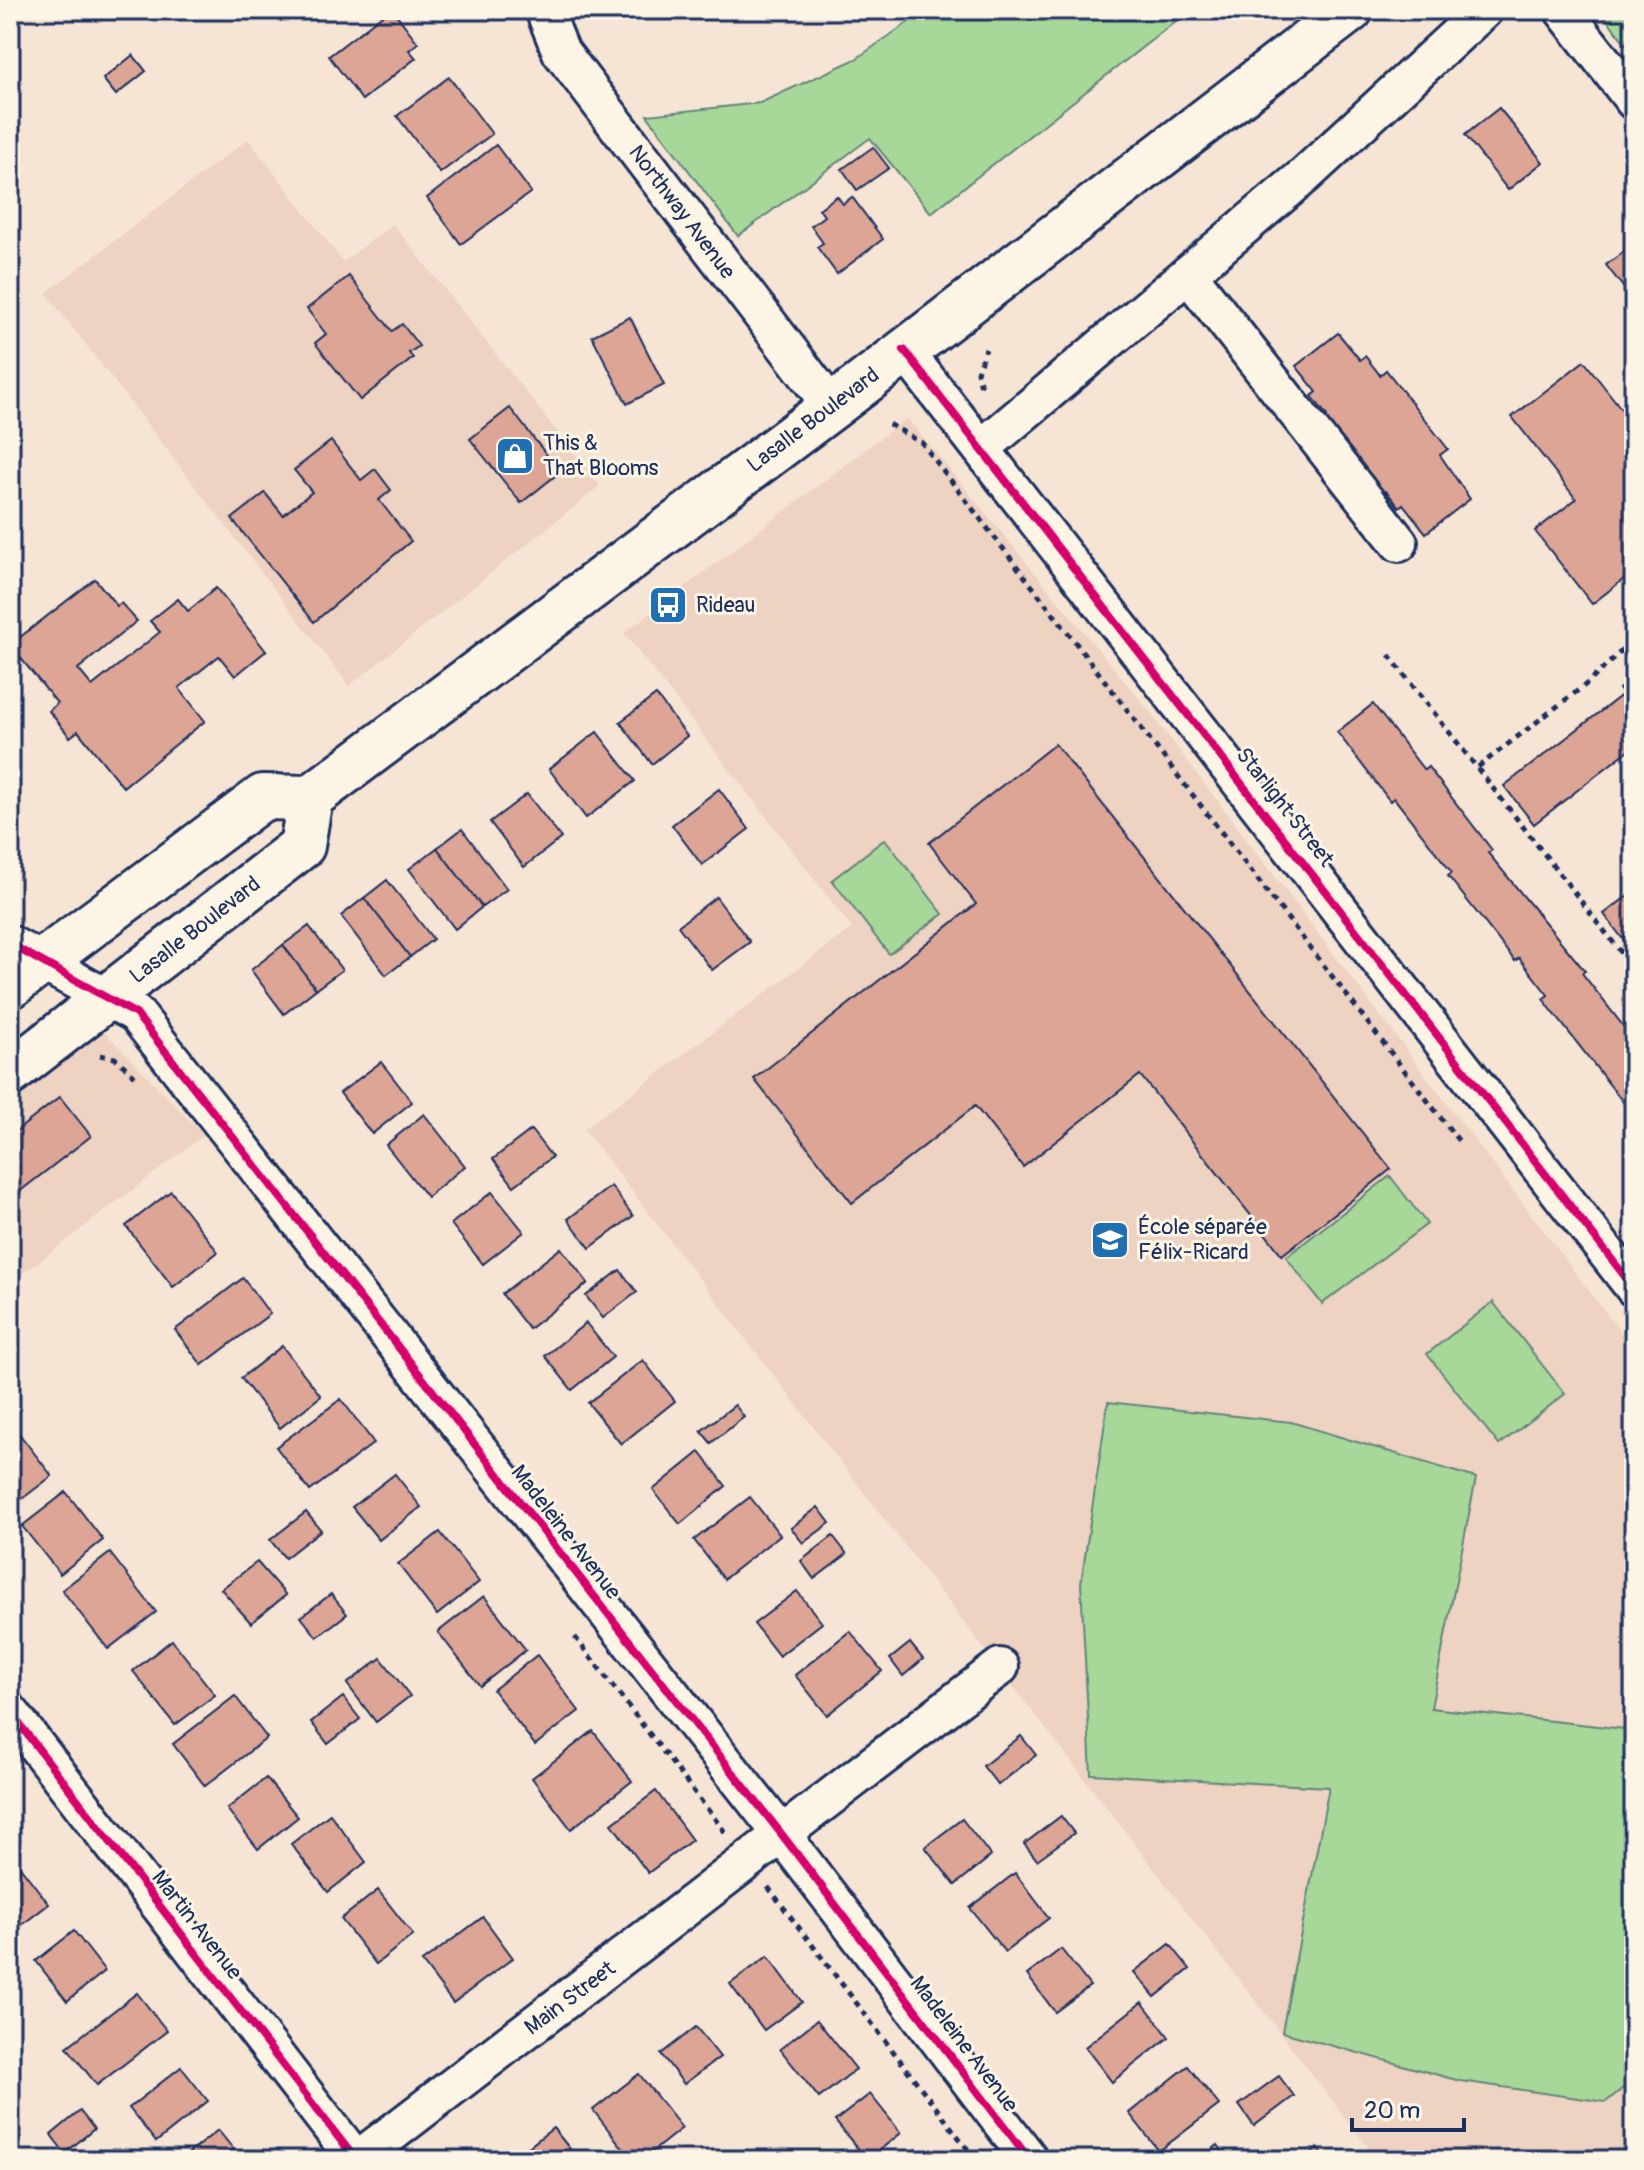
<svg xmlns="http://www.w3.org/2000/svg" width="1644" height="2170" viewBox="0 0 1644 2170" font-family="Pangolin,sans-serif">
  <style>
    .built { fill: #eed2c2 }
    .green { fill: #a8d899; stroke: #62847c; stroke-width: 2 }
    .building { fill: #dda596; stroke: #1b2f5e; stroke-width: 2 }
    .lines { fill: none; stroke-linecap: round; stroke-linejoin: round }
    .minor-casing { stroke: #1b2f5e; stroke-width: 42 }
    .major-casing { stroke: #1b2f5e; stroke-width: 50 }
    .path { stroke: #1b2f5e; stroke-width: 5; stroke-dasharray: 6 6; stroke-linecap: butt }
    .minor { stroke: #fcf5e5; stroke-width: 36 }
    .major { stroke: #fcf5e5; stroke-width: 44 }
    .cycleway-casing { stroke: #fcf5e5; stroke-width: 13 }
    .cycleway { stroke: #d6006c; stroke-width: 8 }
    .labels { text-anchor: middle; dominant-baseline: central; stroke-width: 6; stroke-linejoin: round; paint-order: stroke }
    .street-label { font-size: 22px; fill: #1b2f5e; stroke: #fcf5e5 }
    .poi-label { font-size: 22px; fill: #1b2f5e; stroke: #fcf5e5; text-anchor: start }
  </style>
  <rect width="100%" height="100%" fill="#f6e5d5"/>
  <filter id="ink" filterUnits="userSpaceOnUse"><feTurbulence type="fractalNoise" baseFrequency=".0125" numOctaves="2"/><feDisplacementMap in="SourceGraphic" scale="16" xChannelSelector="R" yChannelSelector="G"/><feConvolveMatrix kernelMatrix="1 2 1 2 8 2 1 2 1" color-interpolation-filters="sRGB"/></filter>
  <g filter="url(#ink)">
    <g class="built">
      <polygon points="248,139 343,262 393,224 600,486 349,686 46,293"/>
      <polygon points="907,418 1150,712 1634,1350 1634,2148 1619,2160 1378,2160 584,1129 852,928 624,633"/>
      <polygon points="104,1031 204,1135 16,1279 10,1272 10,1101"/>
    </g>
    <g class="green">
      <polygon points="926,10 1190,10 931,213 870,138 738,236 647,115 760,103 856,59"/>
      <polygon points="1600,10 1634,10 1634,55"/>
      <polygon points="885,839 943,914 889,954 832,880"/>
      <polygon points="1390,1176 1427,1224 1322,1304 1286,1257"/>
      <polygon points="1493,1302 1565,1394 1499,1445 1427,1354"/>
      <polygon points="1108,1402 1291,1422 1476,1478 1431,1708 1634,1730 1634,2079 1606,2102 1460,2081 1282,2032 1329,1787 1091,1774 1081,1583"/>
    </g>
    <g class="building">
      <polygon points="389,10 393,10 418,43 409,50 416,58 362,100 329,56"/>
      <polygon points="133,55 146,71 116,95 103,79"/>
      <polygon points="449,77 492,134 440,173 397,116"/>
      <polygon points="1499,108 1543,162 1508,190 1465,135"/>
      <polygon points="496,145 531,192 461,244 427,198"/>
      <polygon points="873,147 889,168 857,190 842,169"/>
      <polygon points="837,196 843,204 852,197 883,239 837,274 817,247 823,243 811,226 824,216 819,209"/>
      <polygon points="1634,244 1634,301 1606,265"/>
      <polygon points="349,276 392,331 402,324 419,346 409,353 413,358 360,400 315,343 326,334 307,309"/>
      <polygon points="630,317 664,385 627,404 592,336"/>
      <polygon points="1338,333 1360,360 1365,356 1380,375 1386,370 1448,449 1440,455 1470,499 1426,533 1403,504 1399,507 1386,491 1381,495 1322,420 1327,416 1312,396 1317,392 1296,366"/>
      <polygon points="1584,361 1634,425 1634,571 1592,604 1535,531 1576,499 1512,417"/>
      <polygon points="510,408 560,472 521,503 470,439"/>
      <polygon points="331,441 361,480 375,469 391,490 379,500 411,541 314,622 232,519 265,493 283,515 312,492 294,470"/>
      <polygon points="95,579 117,606 121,603 137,621 78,669 92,686 160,632 150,621 178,599 188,611 216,588 266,651 235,676 219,656 179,688 205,721 123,787 78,731 70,737 49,711 57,703 10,645"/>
      <polygon points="1634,678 1634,746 1534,824 1504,786 1623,694 1619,689"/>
      <polygon points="656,695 687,736 652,764 620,722"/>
      <polygon points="1373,704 1424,770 1428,767 1492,850 1488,853 1585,971 1582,973 1634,1040 1634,1116 1543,999 1548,995 1519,958 1515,961 1448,876 1452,873 1394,798 1390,801 1337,732"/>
      <polygon points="597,732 635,781 586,818 549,769"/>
      <polygon points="1055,744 1391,1169 1282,1255 1140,1075 1023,1167 975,1106 852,1203 754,1079 976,904 929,843"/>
      <polygon points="719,789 749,829 702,865 672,825"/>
      <polygon points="527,794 561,838 524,867 490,822"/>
      <polygon points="462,829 507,889 482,907 437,848"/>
      <polygon points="437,848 482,907 455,929 409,869"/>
      <polygon points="387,880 433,939 410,957 364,898"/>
      <polygon points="1634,891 1634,948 1631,950 1604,914"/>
      <polygon points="716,897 750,942 712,970 678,926"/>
      <polygon points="364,898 410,957 386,975 341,916"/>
      <polygon points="309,926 342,970 316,989 283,945"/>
      <polygon points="283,945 316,989 284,1014 251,970"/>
      <polygon points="381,1062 412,1102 372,1134 340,1093"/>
      <polygon points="60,1097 91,1136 10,1199 10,1136"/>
      <polygon points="424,1114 465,1166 427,1197 386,1145"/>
      <polygon points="531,1130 552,1157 514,1186 493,1159"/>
      <polygon points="611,1186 633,1216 590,1248 568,1219"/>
      <polygon points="171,1191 218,1252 173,1287 126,1226"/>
      <polygon points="492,1192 524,1232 483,1264 451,1224"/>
      <polygon points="561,1248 588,1283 529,1329 502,1294"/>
      <polygon points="620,1270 637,1292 603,1318 586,1296"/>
      <polygon points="243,1278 270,1314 202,1365 175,1330"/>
      <polygon points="586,1323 613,1357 572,1390 545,1356"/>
      <polygon points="282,1346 321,1396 280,1428 241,1378"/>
      <polygon points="643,1360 675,1401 621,1444 588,1403"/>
      <polygon points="341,1399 374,1443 310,1491 276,1447"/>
      <polygon points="735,1405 744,1417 711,1443 701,1431"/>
      <polygon points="10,1422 52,1476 10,1508"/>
      <polygon points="700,1452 726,1486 680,1524 653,1490"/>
      <polygon points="395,1474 421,1507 379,1540 352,1507"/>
      <polygon points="66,1492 103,1540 60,1574 22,1526"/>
      <polygon points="750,1497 780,1535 724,1579 694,1540"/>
      <polygon points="818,1507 830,1523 803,1543 791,1528"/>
      <polygon points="306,1512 321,1530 285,1558 270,1540"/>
      <polygon points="440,1532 479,1582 437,1615 398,1564"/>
      <polygon points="833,1536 847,1554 814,1579 801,1561"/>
      <polygon points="110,1553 156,1612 108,1649 62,1590"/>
      <polygon points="257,1562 286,1595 251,1623 221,1589"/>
      <polygon points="797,1591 822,1623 779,1656 754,1624"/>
      <polygon points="331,1594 347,1614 317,1637 301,1617"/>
      <polygon points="484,1596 526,1650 480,1686 438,1632"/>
      <polygon points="850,1631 882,1671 827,1715 795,1675"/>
      <polygon points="172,1640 215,1695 175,1725 133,1671"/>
      <polygon points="910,1643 923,1659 903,1676 890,1659"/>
      <polygon points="537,1655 579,1711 535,1745 493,1690"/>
      <polygon points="381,1658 410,1696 376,1722 347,1684"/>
      <polygon points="235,1696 267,1738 205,1786 173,1744"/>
      <polygon points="343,1697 360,1719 328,1744 311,1722"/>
      <polygon points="593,1731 632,1781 571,1829 532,1778"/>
      <polygon points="1021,1736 1036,1755 998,1785 983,1766"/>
      <polygon points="266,1778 298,1817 258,1849 227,1809"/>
      <polygon points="656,1791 692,1840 648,1873 612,1824"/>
      <polygon points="330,1814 366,1862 328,1892 291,1844"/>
      <polygon points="1061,1816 1074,1833 1037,1860 1024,1844"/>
      <polygon points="962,1819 991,1856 955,1885 925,1847"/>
      <polygon points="14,1859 49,1904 10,1934 10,1862"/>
      <polygon points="1015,1873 1049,1918 1005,1952 970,1908"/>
      <polygon points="378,1890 413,1935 376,1964 341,1919"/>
      <polygon points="483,1917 513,1958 453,2003 422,1962"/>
      <polygon points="74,1931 105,1971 67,2001 36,1961"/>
      <polygon points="1170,1944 1190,1969 1155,1997 1134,1972"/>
      <polygon points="1061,1949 1090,1986 1055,2012 1027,1975"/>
      <polygon points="768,1956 802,2002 764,2030 730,1984"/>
      <polygon points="137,1993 167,2031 97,2085 67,2047"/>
      <polygon points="1142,2002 1169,2037 1112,2082 1085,2047"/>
      <polygon points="817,2020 856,2069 819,2098 780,2049"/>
      <polygon points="696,2027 720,2057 684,2084 661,2054"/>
      <polygon points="1188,2066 1219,2105 1159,2151 1129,2113"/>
      <polygon points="181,2067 208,2101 156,2142 129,2108"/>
      <polygon points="639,2074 682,2128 642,2160 632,2160 593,2110"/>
      <polygon points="1279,2076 1294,2096 1254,2126 1239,2105"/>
      <polygon points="870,2094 901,2133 867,2160 835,2121"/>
      <polygon points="80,2111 94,2129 65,2153 51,2135"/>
      <polygon points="553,2128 579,2160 512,2160"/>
      <polygon points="218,2130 242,2160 180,2160"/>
      <polygon points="1218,2145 1230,2160 1199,2160"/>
      <polygon points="1318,2148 1327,2160 1303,2160"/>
      <polygon points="916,2149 924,2160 902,2160"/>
    </g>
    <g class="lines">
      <g class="minor-casing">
        <g id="minor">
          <polyline points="544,10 561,52 832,407"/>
          <polyline points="1563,10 1634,101"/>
          <polyline points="1188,274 1399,543"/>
          <polyline points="904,350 1634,1288"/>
          <polyline points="983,447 1304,176 1484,10"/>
          <polyline points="10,944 136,1014 783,1836 1030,2160"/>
          <polyline points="10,1712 356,2160"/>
          <polyline points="357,2160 1000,1667"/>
        </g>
      </g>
      <g class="major-casing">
        <g id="major">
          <polyline points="10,986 263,797 310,798 832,407 1350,10"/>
          <polyline points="10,1073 302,846 310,798"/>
        </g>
      </g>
      <g class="path">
        <polyline points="981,386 977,372 986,349"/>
        <polyline points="889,424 922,443 1461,1144"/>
        <polyline points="1389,655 1634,969"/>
        <polyline points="1478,767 1589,682 1634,639"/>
        <polyline points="100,1055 115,1058 135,1076"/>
        <polyline points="575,1637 725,1832"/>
        <polyline points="768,1887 976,2160"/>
      </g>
      <use href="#minor" class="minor"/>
      <use href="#major" class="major"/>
      <g class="cycleway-casing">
        <g id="cycleway">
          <polyline points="904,350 1634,1288"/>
          <polyline points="10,944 136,1014 783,1836 1030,2160"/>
          <polyline points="10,1712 356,2160"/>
        </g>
      </g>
      <use href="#cycleway" class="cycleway"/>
    </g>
  </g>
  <defs>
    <g id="shop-square" transform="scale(2)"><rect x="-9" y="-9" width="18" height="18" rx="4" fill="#1f6fb2" stroke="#fcf5e5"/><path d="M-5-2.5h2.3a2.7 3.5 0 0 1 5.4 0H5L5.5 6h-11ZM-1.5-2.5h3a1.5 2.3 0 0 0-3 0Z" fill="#fff"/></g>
    <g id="bus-square" transform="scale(2)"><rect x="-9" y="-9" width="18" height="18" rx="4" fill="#1f6fb2" stroke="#fcf5e5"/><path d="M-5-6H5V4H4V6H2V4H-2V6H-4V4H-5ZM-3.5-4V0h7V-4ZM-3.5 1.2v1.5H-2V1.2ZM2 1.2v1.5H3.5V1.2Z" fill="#fff"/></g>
    <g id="school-square" transform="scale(2)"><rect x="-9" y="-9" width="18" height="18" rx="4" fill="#1f6fb2" stroke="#fcf5e5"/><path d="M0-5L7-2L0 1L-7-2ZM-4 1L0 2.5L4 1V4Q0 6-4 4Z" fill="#fff"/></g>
  </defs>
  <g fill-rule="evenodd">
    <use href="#shop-square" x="515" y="456"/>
    <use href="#bus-square" x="668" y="605"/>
    <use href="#school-square" x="1110" y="1240"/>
  </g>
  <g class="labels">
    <g class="street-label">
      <text transform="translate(682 212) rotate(53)">Northway Avenue</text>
      <text transform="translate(813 420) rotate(-37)">Lasalle Boulevard</text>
      <text transform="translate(1285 807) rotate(52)">Starlight Street</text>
      <text transform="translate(195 930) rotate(-38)">Lasalle Boulevard</text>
      <text transform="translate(566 1532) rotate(52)">Madeleine Avenue</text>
      <text transform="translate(197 1925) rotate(52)">Martin Avenue</text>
      <text transform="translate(570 1998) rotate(-37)">Main Street</text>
      <text transform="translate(964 2044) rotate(53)">Madeleine Avenue</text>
    </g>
    <g class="poi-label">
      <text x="543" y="443">This &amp;<tspan x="543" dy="25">That Blooms</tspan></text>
      <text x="696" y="605">Rideau</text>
      <text x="1138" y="1227">École séparée<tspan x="1138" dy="25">Félix-Ricard</tspan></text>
    </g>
  </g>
  <rect width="1644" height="2170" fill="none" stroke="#fcf5e5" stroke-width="40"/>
  <rect x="20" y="20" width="1604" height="2130" fill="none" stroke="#1b2f5e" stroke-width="3" filter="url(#ink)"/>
  <path d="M1352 2118v12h112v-12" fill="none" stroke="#1b2f5e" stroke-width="4"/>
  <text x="1364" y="2118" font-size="24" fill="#1b2f5e" stroke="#fcf5e5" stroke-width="6" paint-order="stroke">20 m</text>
</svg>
